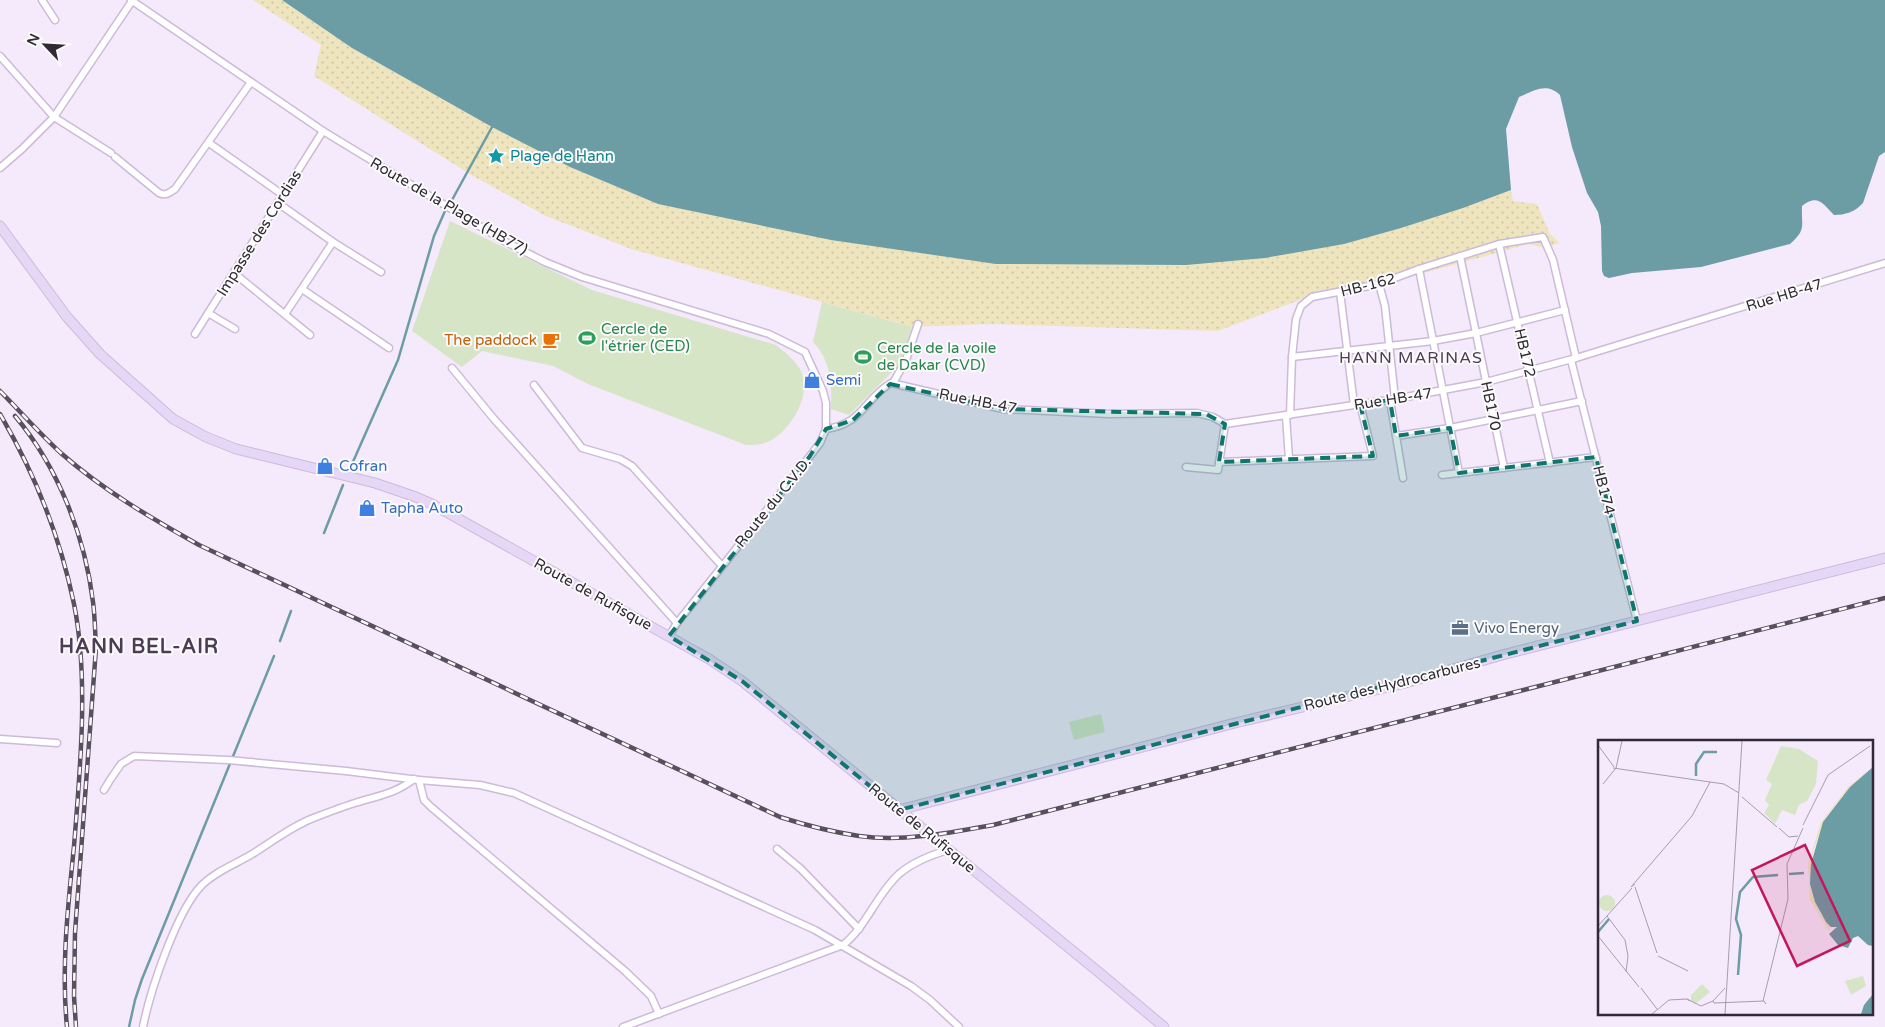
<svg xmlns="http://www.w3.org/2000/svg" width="1885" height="1027" viewBox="0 0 1885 1027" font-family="'Varela Round',sans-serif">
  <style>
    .grass { fill: #d7e5c7 }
    .sand { fill: url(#sand-dots) }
    .water { fill: #6c9ca4 }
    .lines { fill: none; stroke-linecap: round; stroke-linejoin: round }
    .stream { stroke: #6c9ca4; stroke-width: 2.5 }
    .street-casing { stroke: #cdbad9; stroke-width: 9 }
    .secondary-casing { stroke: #cdbad9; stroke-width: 11 }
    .street { stroke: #fff; stroke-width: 6 }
    .secondary { stroke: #e7d7f7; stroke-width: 9 }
    .rail-casing { stroke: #58505e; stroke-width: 4.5 }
    .rail { stroke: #fbfbfb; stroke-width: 2.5; stroke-dasharray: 8; stroke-linecap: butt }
    .marked { fill: #0f766e; fill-opacity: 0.2; stroke: #0f766e; stroke-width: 4; stroke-dasharray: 10 6; stroke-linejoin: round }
    .labels { text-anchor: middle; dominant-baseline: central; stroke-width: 4; stroke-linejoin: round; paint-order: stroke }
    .culture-label { font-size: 15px; fill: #0d838f; stroke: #fbfbfb; text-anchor: start }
    .street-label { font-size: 15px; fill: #312a36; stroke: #fbfbfb }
    .leisure-label { font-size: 15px; fill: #27864d; stroke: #fbfbfb; text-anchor: start }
    .food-label { font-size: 15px; fill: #c56008; stroke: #fbfbfb; text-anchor: end }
    .shop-label { font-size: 15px; fill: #366cbe; stroke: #fbfbfb; text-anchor: start }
    .service-label { font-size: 15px; fill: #4e5e75; stroke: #fbfbfb; text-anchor: start }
    .neighbourhood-label { font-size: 16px; letter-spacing: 1px; fill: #4c3c56; stroke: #fbfbfb }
    .district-label { font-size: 20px; font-weight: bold; letter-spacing: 1px; fill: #4c3c56; stroke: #fbfbfb }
    .inset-river { fill: none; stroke: #6c9ca4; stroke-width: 2.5 }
    .inset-road { fill: none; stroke: #a79dad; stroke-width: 1 }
    .view { fill: #c2185b; fill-opacity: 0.15; stroke: #c2185b; stroke-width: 2.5 }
    .inset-edge { fill: none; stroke: #312a36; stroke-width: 2.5 }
  </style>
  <defs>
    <pattern id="sand-dots" width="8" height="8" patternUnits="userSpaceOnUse" patternTransform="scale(1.25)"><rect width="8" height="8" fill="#eee5bf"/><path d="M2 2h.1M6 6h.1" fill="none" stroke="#cdc5a5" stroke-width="1.8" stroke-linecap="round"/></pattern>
  </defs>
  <rect width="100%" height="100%" fill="#f5e9fc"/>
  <g class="grass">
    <path d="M 450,221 L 592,290 L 776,345 C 788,355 802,365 804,381 C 807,404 785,439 761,444 C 756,445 751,445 746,445 L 588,384 L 553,366 L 482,351 L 462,367 L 412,331 Z"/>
    <path d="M 822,302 L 912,327 L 901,363 L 849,415 L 831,409 C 832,383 831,361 813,342 Z"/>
    <polygon points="1101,714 1105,732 1074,740 1069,722"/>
  </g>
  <path class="sand" d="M 253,0 L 282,0 L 352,48 L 492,127 L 570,167 L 658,204 L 1344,244 C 1400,228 1456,211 1511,190 L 1513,201 L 1537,204 L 1550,234 L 1560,243 L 1544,248 L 1529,244 L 1370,288 L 1310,296 L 1218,331 L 991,324 L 912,327 L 631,249 L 546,216 L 473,176 L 314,76 L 321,45 Z"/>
  <path class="water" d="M 282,0 L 1885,0 L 1885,152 L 1879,156 L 1863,203 C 1855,212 1845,215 1834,215 C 1822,203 1818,194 1802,206 C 1801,226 1807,229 1790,244 L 1701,267 L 1632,273 L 1609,278 L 1604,276 L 1602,271 L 1601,226 L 1598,212 L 1587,193 L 1572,147 L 1560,95 C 1546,82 1534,91 1519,97 L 1506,129 L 1511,190 L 1463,208 L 1401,228 L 1344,244 L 1265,258 L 1186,265 L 996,264 L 831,240 L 658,204 L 570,167 L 492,127 L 352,48 Z"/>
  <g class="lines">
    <g class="stream">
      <polyline points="452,200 492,127"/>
      <polyline points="352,464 398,360 434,236 445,211"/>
      <polyline points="324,533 343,485"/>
      <polyline points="280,641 291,611"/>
      <polyline points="129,1027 135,1000 142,979 274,656"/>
    </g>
    <g class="street-casing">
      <g id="street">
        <polyline points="42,0 55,20"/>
        <polyline points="131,0 323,131 504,241 545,262 582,277 769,334 805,352 823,391 826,403 826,429"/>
        <polyline points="0,56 54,117 111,153"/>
        <polyline points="209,143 283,195"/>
        <path d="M 115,157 L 159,193 C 166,196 169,193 175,189 L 251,82"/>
        <polyline points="0,168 22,149 54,117 132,1"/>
        <polyline points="278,203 333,242 381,272"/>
        <polyline points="1499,244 1550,463"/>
        <polyline points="1460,256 1504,468"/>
        <polyline points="1419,269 1459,473"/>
        <polyline points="234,273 310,335"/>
        <polyline points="1379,284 1385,306 1395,399"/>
        <polyline points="302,289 389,348"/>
        <polyline points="1340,292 1354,405"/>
        <polyline points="208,313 235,329"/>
        <polyline points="285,314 333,242"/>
        <polyline points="195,334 323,131"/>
        <polyline points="1292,357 1433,341 1476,333 1565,310"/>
        <polyline points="1571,360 1637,621"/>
        <polyline points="452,368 494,419 677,623"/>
        <polyline points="893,383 906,360 918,324"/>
        <polyline points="534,385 582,448 620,459 632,466 722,566"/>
        <polyline points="1390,400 1403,478"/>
        <polyline points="1290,415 1292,357 1296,319 1301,306 1312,297 1379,284 1419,269 1499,244 1543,237 1553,260 1576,358"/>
        <polyline points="1286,416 1289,459"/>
        <polyline points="1396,436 1450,428 1582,401"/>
        <polyline points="1219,462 1373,456 1360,404"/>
        <polyline points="1186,467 1218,470 1225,424"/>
        <polyline points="1442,475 1596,457"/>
        <path d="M 669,636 L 677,623 L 810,456 L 820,443 L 826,429 C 863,424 864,399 891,383 L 1003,409 L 1109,414 L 1197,413 L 1213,417 L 1225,424 L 1395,399 L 1486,382 L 1576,358 L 1885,263"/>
        <polyline points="0,739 57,743"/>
        <polyline points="419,780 424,800 431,807 625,971 651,996 659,1014"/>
        <polyline points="104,790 110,780 121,764 134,756 228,760 346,771 419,780 480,785 514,793 815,930 911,986 930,1000 959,1027"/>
        <polyline points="777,849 801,869 859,929"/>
        <path d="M 143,1027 C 150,991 177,910 202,885 C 217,870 239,863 257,851 C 276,839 294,825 316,817 C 329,812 342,807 355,803 C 377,796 395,794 414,779"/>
        <path d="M 623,1027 L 843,945 C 867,926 876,895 899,874 C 913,862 931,855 948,850"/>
      </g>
    </g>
    <g class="secondary-casing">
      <g id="secondary">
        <polyline points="0,226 67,317 84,336 100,354 173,419 206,437 236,449 375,483 416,497 432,504 709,659 742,681 1101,974 1164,1027"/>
        <polyline points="899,810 1239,722 1405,683 1502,655 1885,558"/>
      </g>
    </g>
    <use href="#street" class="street"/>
    <use href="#secondary" class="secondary"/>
    <g class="rail-casing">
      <g id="rail">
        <path d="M 0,391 C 21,412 40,434 62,454 C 103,490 151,518 199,545 L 780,817 C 805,825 832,832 859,836 C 903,842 949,833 993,825 L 1885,598"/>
        <path d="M 0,414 C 35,474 60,536 74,604 C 89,678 80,771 74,846 C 68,906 61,967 67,1027"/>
        <path d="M 15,416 C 58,467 85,536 93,602 C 95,617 95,632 96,648 L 75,933 L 74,996 L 76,1027"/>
      </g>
    </g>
    <use href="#rail" class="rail"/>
  </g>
  <path class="marked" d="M 890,384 L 1003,409 L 1206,414 L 1225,424 L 1219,462 L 1373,456 L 1360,404 L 1390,400 L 1396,436 L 1450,428 L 1459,473 L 1596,457 L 1637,621 L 899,810 L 742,681 L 669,636 L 810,456 L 826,429 L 853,420 Z"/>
  <defs>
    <g id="sight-bare" transform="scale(1.35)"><path d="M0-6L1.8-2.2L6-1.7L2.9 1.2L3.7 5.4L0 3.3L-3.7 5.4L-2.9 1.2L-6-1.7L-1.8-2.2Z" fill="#0f9aa8" stroke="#fbfbfb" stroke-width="2.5" paint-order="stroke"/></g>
    <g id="stadium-bare" transform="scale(1.35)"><path d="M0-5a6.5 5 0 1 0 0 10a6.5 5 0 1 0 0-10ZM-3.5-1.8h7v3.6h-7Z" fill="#2e9e5b" stroke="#fbfbfb" stroke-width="2.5" paint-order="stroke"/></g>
    <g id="cafe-bare" transform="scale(1.35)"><path d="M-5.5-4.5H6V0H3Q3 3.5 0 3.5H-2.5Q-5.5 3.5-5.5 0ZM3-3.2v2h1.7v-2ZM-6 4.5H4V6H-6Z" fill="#e8710a" stroke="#fbfbfb" stroke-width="2.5" paint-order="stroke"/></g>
    <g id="shop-bare" transform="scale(1.35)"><path d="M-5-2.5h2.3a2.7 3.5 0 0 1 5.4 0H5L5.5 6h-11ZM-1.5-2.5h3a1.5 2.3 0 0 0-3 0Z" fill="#3f7fe0" stroke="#fbfbfb" stroke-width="2.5" paint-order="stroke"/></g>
    <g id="office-bare" transform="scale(1.35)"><path d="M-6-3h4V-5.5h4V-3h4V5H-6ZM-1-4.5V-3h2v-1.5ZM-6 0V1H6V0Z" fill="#5c6f8a" stroke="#fbfbfb" stroke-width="2.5" paint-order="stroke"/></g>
  </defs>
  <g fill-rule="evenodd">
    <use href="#sight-bare" x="496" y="156"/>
    <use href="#stadium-bare" x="587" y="338"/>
    <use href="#cafe-bare" x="551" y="340"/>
    <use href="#stadium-bare" x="863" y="357"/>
    <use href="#shop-bare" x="812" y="380"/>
    <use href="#shop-bare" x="325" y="466"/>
    <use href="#shop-bare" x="367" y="508"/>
    <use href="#office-bare" x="1460" y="628"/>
  </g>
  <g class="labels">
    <g class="culture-label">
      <text x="510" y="156">Plage de Hann</text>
    </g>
    <g class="street-label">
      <text transform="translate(449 206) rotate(30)">Route de la Plage (HB77)</text>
      <text transform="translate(259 233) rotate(-58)">Impasse des Cordias</text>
      <text transform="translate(1368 285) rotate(-14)">HB-162</text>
      <text transform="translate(1784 295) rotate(-17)">Rue HB-47</text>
      <text transform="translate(1525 353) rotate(77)">HB172</text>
      <text transform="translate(1393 399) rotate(-9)">Rue HB-47</text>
      <text transform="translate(978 401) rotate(11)">Rue HB-47</text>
      <text transform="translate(1491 406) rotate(78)">HB170</text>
      <text transform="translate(1604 490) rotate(76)">HB174</text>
      <text transform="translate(773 502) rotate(-51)">Route du C.V.D.</text>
      <text transform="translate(593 594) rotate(29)">Route de Rufisque</text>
      <text transform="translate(1392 684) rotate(-14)">Route des Hydrocarbures</text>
      <text transform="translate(922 828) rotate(39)">Route de Rufisque</text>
    </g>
    <g class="leisure-label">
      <text x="601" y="329">Cercle de<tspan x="601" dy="17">l'étrier (CED)</tspan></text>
      <text x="877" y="348">Cercle de la voile<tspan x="877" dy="17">de Dakar (CVD)</tspan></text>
    </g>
    <g class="food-label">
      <text x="537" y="340">The paddock</text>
    </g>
    <g class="shop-label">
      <text x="826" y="380">Semi</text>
      <text x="339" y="466">Cofran</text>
      <text x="381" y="508">Tapha Auto</text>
    </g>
    <g class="service-label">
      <text x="1474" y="628">Vivo Energy</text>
    </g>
    <g class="neighbourhood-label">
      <text x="1411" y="358">HANN MARINAS</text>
    </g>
    <g class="district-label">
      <text x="139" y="647">HANN BEL-AIR</text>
    </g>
  </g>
  <g transform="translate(1598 740)">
    <rect width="275" height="275" fill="#f5e9fc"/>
    <path d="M1 163a8 8 0 1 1 16 0a8 8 0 1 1-16 0ZM 104,244 L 112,252 L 97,264 L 93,261 L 93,255 Z" fill="#d7e5c7"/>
    <path d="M 275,26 L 252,47 L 228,77 L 215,111 L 212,144 L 221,172 L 233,187 L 231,191 L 212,160 L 210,123 L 223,82 L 250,47 Z" fill="#eee5bf"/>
    <path d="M 265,236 L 268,246 L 253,255 L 247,241 Z" fill="#d7e5c7"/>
    <path d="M 183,6 L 201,9 L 220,21 L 218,44 L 209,61 L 201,65 L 197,75 L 184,70 L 177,84 L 166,73 L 171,65 L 167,60 L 174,44 L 168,40 Z" fill="#d7e5c7"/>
    <path d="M 275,27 L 275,206 L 270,205 L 260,196 L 255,198 L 250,208 L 240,205 L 231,194 L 239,187 L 233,187 L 228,182 L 217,162 L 212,144 L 213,124 L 225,82 L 252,47 ZM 275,254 L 275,274 L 263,274 L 266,265 Z" fill="#6c9ca4"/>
    <path class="inset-river" d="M 98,36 L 98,24 L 106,12 L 119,12M 191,134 L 206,133M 0,192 L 11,179M 140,235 L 143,195 L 138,179 L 142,152 L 155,137 L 180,135"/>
    <path class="inset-road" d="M 0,5 L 16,27M 15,28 L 126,44 L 141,53M 5,44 L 18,28 L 24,1M 144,57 L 179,87M 205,85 L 230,35 L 272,6M 181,88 L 191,97 L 200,96M 37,144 L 33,147 L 94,76 L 112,42M 37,147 L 59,213M 9,176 L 27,200 L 30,216 L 28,232M 0,186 L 34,148M 0,196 L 41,247M 60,216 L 90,231M 43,248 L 59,269M 92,261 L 89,259 L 103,266 L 115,261 L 116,263 L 166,261 L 168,264M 115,261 L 127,248M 165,261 L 190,159 L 189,124 L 205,88M 54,274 L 71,260 L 89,259M 127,274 L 144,1"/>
    <path class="view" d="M 207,105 L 252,201 L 199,226 L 154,130 Z"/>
    <rect width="275" height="275" class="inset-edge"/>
  </g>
  <g transform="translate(45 45) rotate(295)" stroke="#fbfbfb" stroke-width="4" paint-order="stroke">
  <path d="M0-4L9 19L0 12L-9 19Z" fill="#312a36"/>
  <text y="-8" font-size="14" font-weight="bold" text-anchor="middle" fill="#312a36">N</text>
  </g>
</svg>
